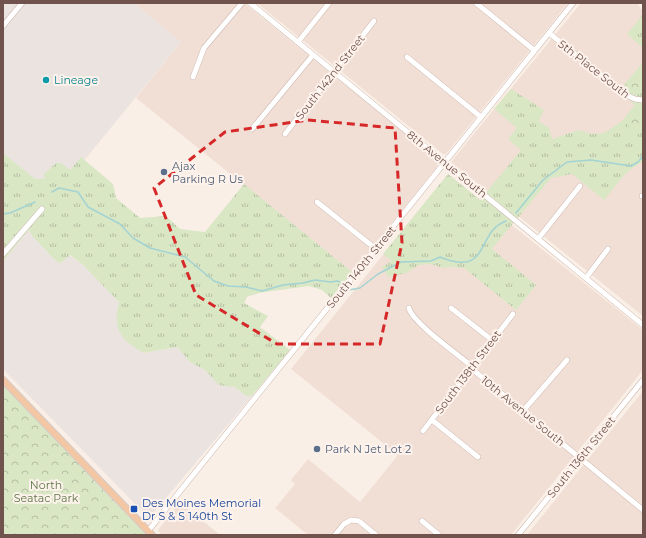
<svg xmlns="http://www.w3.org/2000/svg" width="646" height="538" viewBox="0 0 646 538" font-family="Montserrat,sans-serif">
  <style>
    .residential { fill: #f1dfd5 }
    .industrial { fill: #ebe3df }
    .grass { fill: url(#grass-tufts) }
    .forest { fill: url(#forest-crowns) }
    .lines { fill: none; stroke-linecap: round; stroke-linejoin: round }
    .stream { stroke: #a3d3d2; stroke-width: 1.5 }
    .minor-casing { stroke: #cdb7b0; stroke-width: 6 }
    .major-casing { stroke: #d4cbca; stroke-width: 8 }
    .minor { stroke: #fff; stroke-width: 5 }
    .major { stroke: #f3c7a4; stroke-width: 6 }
    .marked { fill: none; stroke: #d62828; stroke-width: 3; stroke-dasharray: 8 5; stroke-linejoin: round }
    .culture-dot { fill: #0f9aa8; stroke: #fdf3ec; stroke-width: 1.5 }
    .service-dot { fill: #5c6f8a; stroke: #fdf3ec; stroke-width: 1.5 }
    .transit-dot { fill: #1a4fb4; stroke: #fdf3ec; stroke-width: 1.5 }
    .labels { text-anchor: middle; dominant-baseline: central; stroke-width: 4; stroke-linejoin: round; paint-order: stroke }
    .street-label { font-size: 11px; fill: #71534d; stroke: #fdf3ec }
    .culture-label { font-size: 11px; fill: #0d838f; stroke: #fdf3ec; text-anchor: start }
    .service-label { font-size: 11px; fill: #4e5e75; stroke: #fdf3ec; text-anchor: start }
    .park-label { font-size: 11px; fill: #5d7646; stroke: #fdf3ec }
    .transit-label { font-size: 11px; fill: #164399; stroke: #fdf3ec; text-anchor: start }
  </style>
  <defs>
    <pattern id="grass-tufts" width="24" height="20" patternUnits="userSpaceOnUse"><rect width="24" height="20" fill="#d9e7c5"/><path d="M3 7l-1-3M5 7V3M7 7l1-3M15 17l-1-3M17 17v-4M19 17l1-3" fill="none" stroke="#b4bea2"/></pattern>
    <pattern id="forest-crowns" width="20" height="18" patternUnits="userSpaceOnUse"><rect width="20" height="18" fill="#d9e7c5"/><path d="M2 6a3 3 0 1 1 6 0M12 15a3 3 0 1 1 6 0" fill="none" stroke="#b4bea2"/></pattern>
  </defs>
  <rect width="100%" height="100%" fill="#faefe6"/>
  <g class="residential">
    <polygon points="134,3 244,3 436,159 438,163 436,168 352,272 136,98 181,42"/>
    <polygon points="257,3 568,3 446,154 443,154"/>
    <polygon points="581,3 637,3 643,12 643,316 451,162"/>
    <polygon points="448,174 643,330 643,370 511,535 308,535 275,508 295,484 291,480 308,459 360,502 398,455 291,369"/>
    <polygon points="643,391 643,535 527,535"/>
    <polygon points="180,503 183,505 220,535 162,535 158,530"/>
  </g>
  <g class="industrial">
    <polygon points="3,3 134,3 181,42 55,196 3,153"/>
    <polygon points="29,230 32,236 57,262 61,263 69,255 82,264 119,302 117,310 144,353 177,347 190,362 205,370 219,384 235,387 246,396 252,396 149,518 3,369 3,261"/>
  </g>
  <g class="grass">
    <polygon points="643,14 643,48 627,34"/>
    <polygon points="643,62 643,161 626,173 604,200 572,174 551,178 492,249 536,285 516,310 464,268 451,267 443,268 431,264 419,265 406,273 388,277 382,267 392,261 383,254 448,174 480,200 521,150 508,139 517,128 494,109 511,89 544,110 539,121 549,128 552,139 579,130 591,134 604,133 621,122 635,105 619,91"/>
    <path d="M 3,153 L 35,179 L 45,179 L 44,174 L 56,163 L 61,163 L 70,170 L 81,157 L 113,184 L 116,198 L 140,218 L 166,216 L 180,229 L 205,232 L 244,184 L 352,272 L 331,298 L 322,290 L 309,286 L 258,293 L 247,297 L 244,303 L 268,316 L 260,327 L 290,350 L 252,396 L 246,396 L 235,387 L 219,385 L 205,370 L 190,362 L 177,347 L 144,353 C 121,340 112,330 119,302 L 82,264 L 70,255 L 61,263 L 57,262 L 32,236 L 29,230 L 3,261 Z"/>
  </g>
  <g class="forest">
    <polygon points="643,67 643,88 631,90 624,88"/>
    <polygon points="643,106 643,122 637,130 629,127 627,122"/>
    <polygon points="3,385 147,535 3,535"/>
  </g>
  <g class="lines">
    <g class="stream">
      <polyline points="52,192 59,188 78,192 88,207 120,224 133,238 150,248 185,257 214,281 228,286 246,287 262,291 283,285 303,283 315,280 330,282 337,281 340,282"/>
      <polyline points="516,213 543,180 567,162 591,160 631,166 638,162 643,156"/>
      <polyline points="3,214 10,213 35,202"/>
      <path d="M 349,290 L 360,288 L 378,274 L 401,262 L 431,261 L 440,257 C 491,278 475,232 506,221"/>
    </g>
    <g class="minor-casing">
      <g id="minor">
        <polyline points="250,3 643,325"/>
        <polyline points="476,3 534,50"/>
        <polyline points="3,26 22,3"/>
        <polyline points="549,33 626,95 635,99 642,100"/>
        <polyline points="298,42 329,3"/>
        <polyline points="407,57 481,117"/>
        <polyline points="193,77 204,48 242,3"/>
        <polyline points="252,129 313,55"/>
        <polyline points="285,134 374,21"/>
        <polyline points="642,196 643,196"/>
        <polyline points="317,202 376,249"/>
        <polyline points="538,239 580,186"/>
        <polyline points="3,254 42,209"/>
        <polyline points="586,278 608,249"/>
        <path d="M 409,308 C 412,322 456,353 469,364 L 472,369 L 643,510"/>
        <polyline points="451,308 492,340"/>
        <polyline points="523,411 567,360"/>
        <polyline points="432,420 478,457"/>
        <polyline points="423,431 513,314"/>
        <polyline points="422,521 439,535"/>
        <polyline points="148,531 573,3"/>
        <polyline points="335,535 344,524 351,520 359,521 376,535"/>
        <polyline points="518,535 643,380"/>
      </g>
    </g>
    <g class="major-casing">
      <polyline id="major" points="3,380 152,535"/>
    </g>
    <use href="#minor" class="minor"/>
    <use href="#major" class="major"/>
  </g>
  <path class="marked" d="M 308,120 L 395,128 L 402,243 L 380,344 L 277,344 L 196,295 L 154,188 L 225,132 Z"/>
  <circle class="culture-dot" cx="46" cy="80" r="4"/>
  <g class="service-dot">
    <circle cx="164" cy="172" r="4"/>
    <circle cx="317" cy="449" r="4"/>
  </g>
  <rect class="transit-dot" x="130" y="505" width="8" height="8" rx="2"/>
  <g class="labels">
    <g class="street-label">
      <text transform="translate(594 69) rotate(38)">5th Place South</text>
      <text transform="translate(330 77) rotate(-52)">South 142nd Street</text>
      <text transform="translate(447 164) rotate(39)">8th Avenue South</text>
      <text transform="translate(361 267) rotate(-51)">South 140th Street</text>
      <text transform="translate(468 372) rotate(-53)">South 138th Street</text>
      <text transform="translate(523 411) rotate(39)">10th Avenue South</text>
      <text transform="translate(581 457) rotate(-51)">South 136th Street</text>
    </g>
    <g class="culture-label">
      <text x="54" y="80">Lineage</text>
    </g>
    <g class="service-label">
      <text x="172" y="166">Ajax<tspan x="172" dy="13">Parking R Us</tspan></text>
      <text x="325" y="449">Park N Jet Lot 2</text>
    </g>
    <g class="park-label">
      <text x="46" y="485">North<tspan x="46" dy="13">Seatac Park</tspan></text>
    </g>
    <g class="transit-label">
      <text x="142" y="503">Des Moines Memorial<tspan x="142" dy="13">Dr S &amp; S 140th St</tspan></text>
    </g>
  </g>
  <rect width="646" height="538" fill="none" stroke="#71534d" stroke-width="8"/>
</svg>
